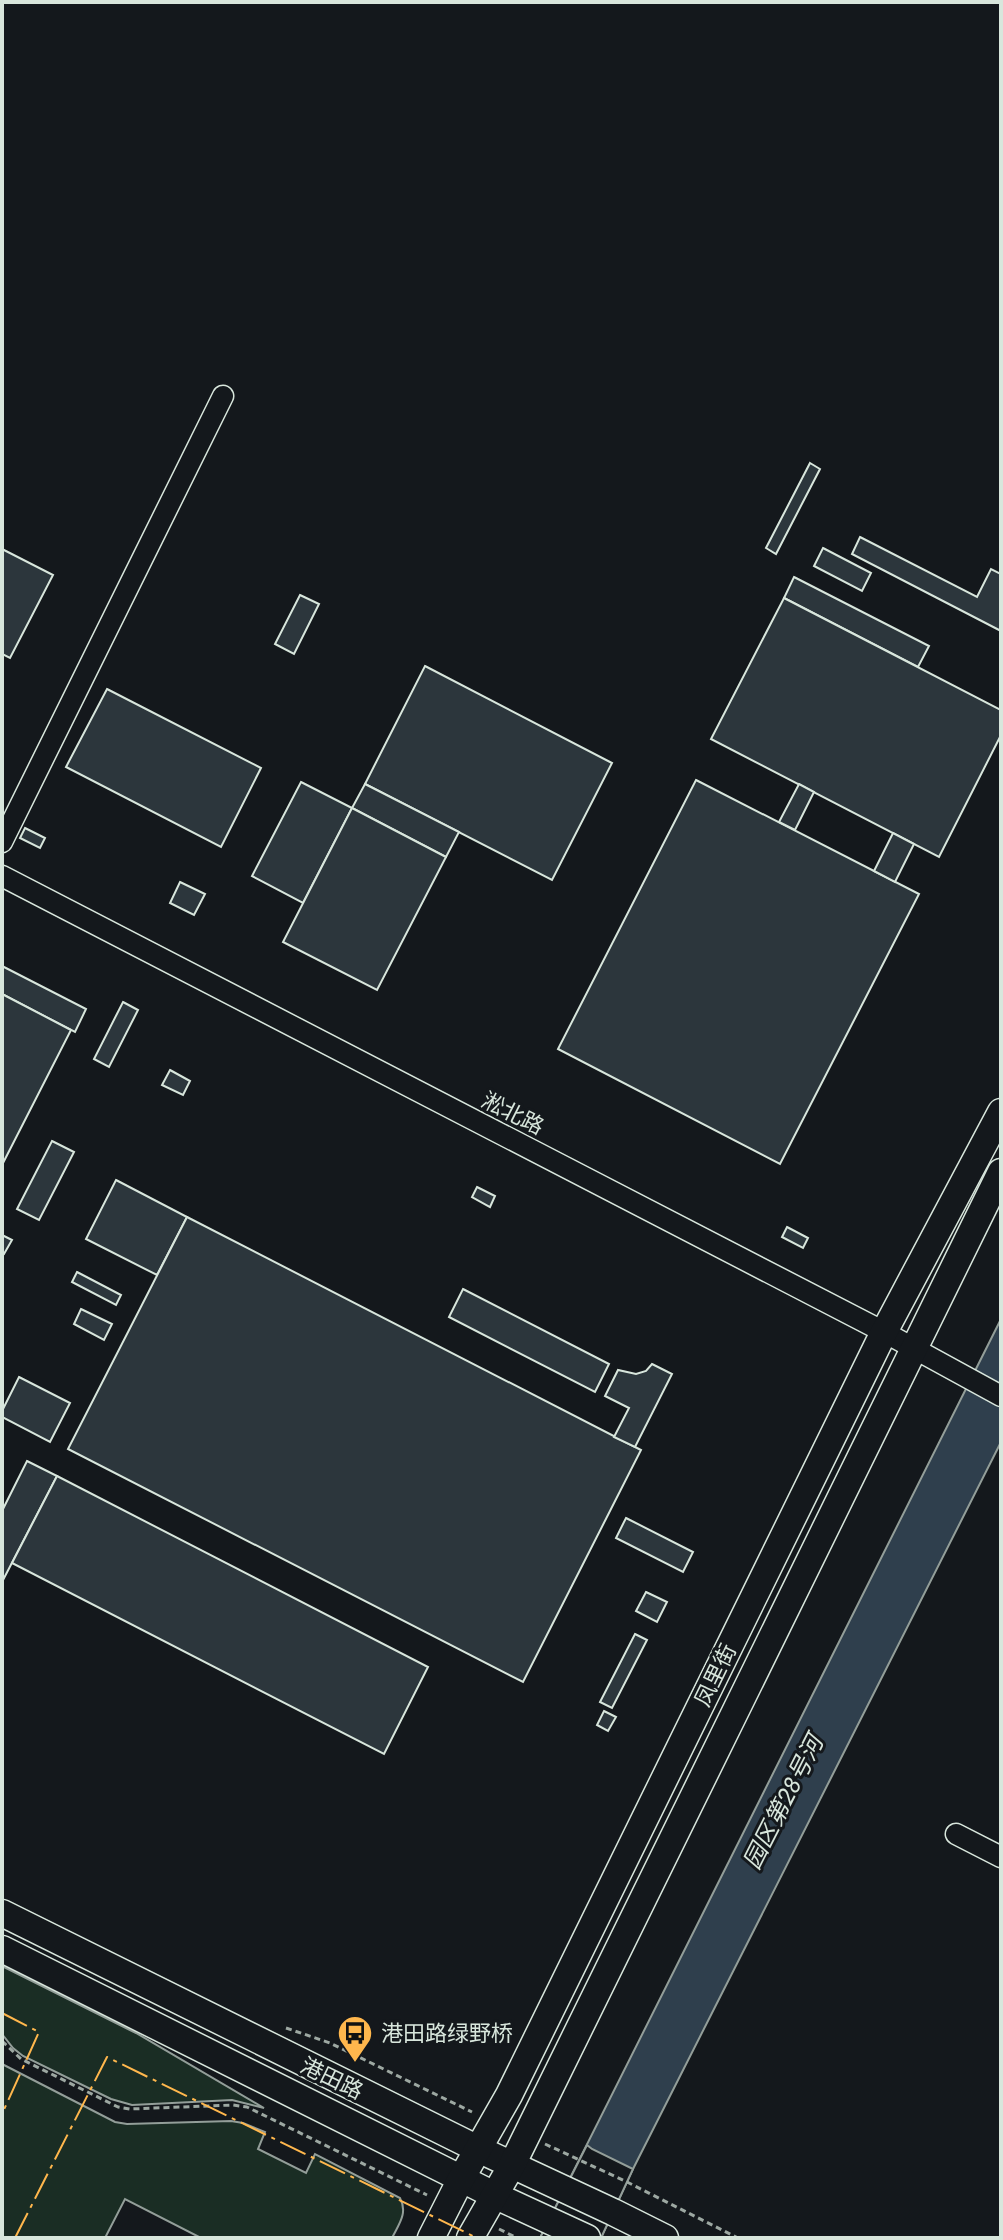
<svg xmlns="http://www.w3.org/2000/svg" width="1003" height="2240" viewBox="0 0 1003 2240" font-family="Jost,'Noto Sans SC',sans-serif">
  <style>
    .green { fill: #1a2d24; stroke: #939e99; stroke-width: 2 }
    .water { fill: #2f3f4d; stroke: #939e99; stroke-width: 2 }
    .pier { fill: #14181c; stroke: #939e99; stroke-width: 2 }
    .building { fill: #2c363c; stroke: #d8e6dc; stroke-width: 2 }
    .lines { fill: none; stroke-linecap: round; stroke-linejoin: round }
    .minor-casing { stroke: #d8e6dc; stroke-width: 23 }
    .major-casing { stroke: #d8e6dc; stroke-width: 29 }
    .path { stroke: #9da8a2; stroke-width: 3; stroke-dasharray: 6 4; stroke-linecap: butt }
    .minor { stroke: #14181c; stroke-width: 20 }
    .major { stroke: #14181c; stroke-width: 26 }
    .power { stroke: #ffb74d; stroke-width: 2; stroke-dasharray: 28 6 4 6; stroke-linecap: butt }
    .labels { text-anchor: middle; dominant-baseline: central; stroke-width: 6; stroke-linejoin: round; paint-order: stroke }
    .street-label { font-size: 22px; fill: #d8e6dc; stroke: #14181c }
    .poi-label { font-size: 22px; fill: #d8e6dc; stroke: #14181c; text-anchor: start }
    .water-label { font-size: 24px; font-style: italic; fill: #d8e6dc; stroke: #14181c }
  </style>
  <rect width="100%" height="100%" fill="#14181c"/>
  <g class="green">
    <polygon points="2,1966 136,2033 264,2108 232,2100 132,2105 111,2099 23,2056 13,2048 2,2034"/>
    <path d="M 2,2064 L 115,2122 L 127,2124 L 231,2121 L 243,2123 L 265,2132 L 258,2149 L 306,2173 L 315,2154 L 400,2198 C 408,2213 399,2224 392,2238 L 201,2238 L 125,2199 L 105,2238 L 2,2238 Z"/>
  </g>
  <polygon class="water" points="1001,1319 1001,1442 633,2169 601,2238 540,2238"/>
  <polygon class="pier" points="587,2145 592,2149 633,2169 601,2238 540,2238"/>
  <g class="building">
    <polygon points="810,463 820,469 776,554 766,548"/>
    <polygon points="860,537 977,597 991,569 1001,574 1001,631 852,554"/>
    <polygon points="823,548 871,573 862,591 814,566"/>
    <polygon points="2,549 53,575 10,658 2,654"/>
    <polygon points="794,577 929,646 918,667 784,598"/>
    <polygon points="300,595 319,604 294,654 275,644"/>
    <polygon points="784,598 1001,710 1001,735 939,857 711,739"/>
    <polygon points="425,666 612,763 552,880 365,784"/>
    <polygon points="107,689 261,768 221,847 66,767"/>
    <polygon points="696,780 919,894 780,1164 558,1049"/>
    <polygon points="301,782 352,808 303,903 252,876"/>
    <polygon points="365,784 459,832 446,857 352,808"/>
    <polygon points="799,784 814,792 795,830 779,822"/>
    <polygon points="352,808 446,857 377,990 283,942"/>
    <polygon points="25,828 45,838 40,848 20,838"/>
    <polygon points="893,833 914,844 895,882 874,871"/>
    <polygon points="180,882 205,894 194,915 170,903"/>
    <polygon points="2,966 86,1009 75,1032 2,994"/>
    <polygon points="2,994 71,1030 2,1165"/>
    <polygon points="123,1002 138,1010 109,1067 94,1059"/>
    <polygon points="170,1070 190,1081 183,1095 162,1085"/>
    <polygon points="52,1141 74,1152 39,1220 17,1209"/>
    <polygon points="116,1180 187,1217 157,1275 86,1239"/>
    <polygon points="477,1187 495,1196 490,1207 472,1197"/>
    <polygon points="187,1217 641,1450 523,1682 68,1449"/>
    <polygon points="787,1227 808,1238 803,1248 782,1237"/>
    <polygon points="2,1235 12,1240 4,1254 2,1253"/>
    <polygon points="77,1272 121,1295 116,1305 72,1282"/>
    <polygon points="463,1289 609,1364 595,1392 449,1317"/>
    <polygon points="81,1309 112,1324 104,1340 74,1324"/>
    <polygon points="652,1364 672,1374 635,1447 614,1437 629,1408 605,1396 618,1370 636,1374 646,1371"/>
    <polygon points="19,1377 70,1403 50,1442 2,1417 2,1411"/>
    <polygon points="27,1461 57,1476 2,1582 2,1511"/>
    <polygon points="57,1476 428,1667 384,1754 12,1563"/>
    <polygon points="626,1518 693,1552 683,1572 616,1538"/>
    <polygon points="646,1592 667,1602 657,1622 636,1611"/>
    <polygon points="635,1634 647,1640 612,1708 600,1702"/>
    <polygon points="604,1711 616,1717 608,1731 597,1725"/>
  </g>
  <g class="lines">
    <g class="minor-casing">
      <g id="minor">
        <polyline points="2,842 223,396"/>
        <polyline points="2,876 884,1332 1001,1396"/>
        <polyline points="956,1834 1001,1857"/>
      </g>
    </g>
    <g class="major-casing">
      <g id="major">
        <polyline points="2,1913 478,2149 613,2212 665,2238"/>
        <polyline points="2,1949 494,2195 587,2238"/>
        <polyline points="431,2238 461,2179 509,2095 884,1332 1001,1112"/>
        <polyline points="470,2238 512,2165 1001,1172"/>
      </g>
    </g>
    <g class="path">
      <polyline points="286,2028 330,2043 472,2112"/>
      <polyline points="2,2041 21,2059 118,2107 130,2109 233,2105 247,2107 427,2195"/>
      <polyline points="545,2144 627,2182 738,2238"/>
      <polyline points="499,2229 517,2238"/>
    </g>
    <use href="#minor" class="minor"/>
    <use href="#major" class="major"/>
    <g class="power">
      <polyline points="2,2013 39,2032 2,2114"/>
      <polyline points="15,2238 107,2057 477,2238"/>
    </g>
  </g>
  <defs>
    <g id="bus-pin" transform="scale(1.8)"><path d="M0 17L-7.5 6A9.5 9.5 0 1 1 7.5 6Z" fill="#ffb74d" stroke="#14181c"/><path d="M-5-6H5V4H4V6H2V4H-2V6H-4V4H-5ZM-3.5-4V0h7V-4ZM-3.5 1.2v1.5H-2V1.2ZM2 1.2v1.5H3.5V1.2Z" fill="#111"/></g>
  </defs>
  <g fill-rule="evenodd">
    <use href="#bus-pin" x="355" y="2033"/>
  </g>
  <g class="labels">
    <g class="street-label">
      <text transform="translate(513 1113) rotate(27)">淞北路</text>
      <text transform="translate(715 1675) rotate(-64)">凤里街</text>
      <text transform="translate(332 2078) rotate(26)">港田路</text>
    </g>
    <g class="poi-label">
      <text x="381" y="2033">港田路绿野桥</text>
    </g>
    <g class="water-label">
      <text transform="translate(783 1802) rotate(-63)">园区第28号河</text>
    </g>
  </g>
  <rect width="1003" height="2240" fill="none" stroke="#d8e6dc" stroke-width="8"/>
</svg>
